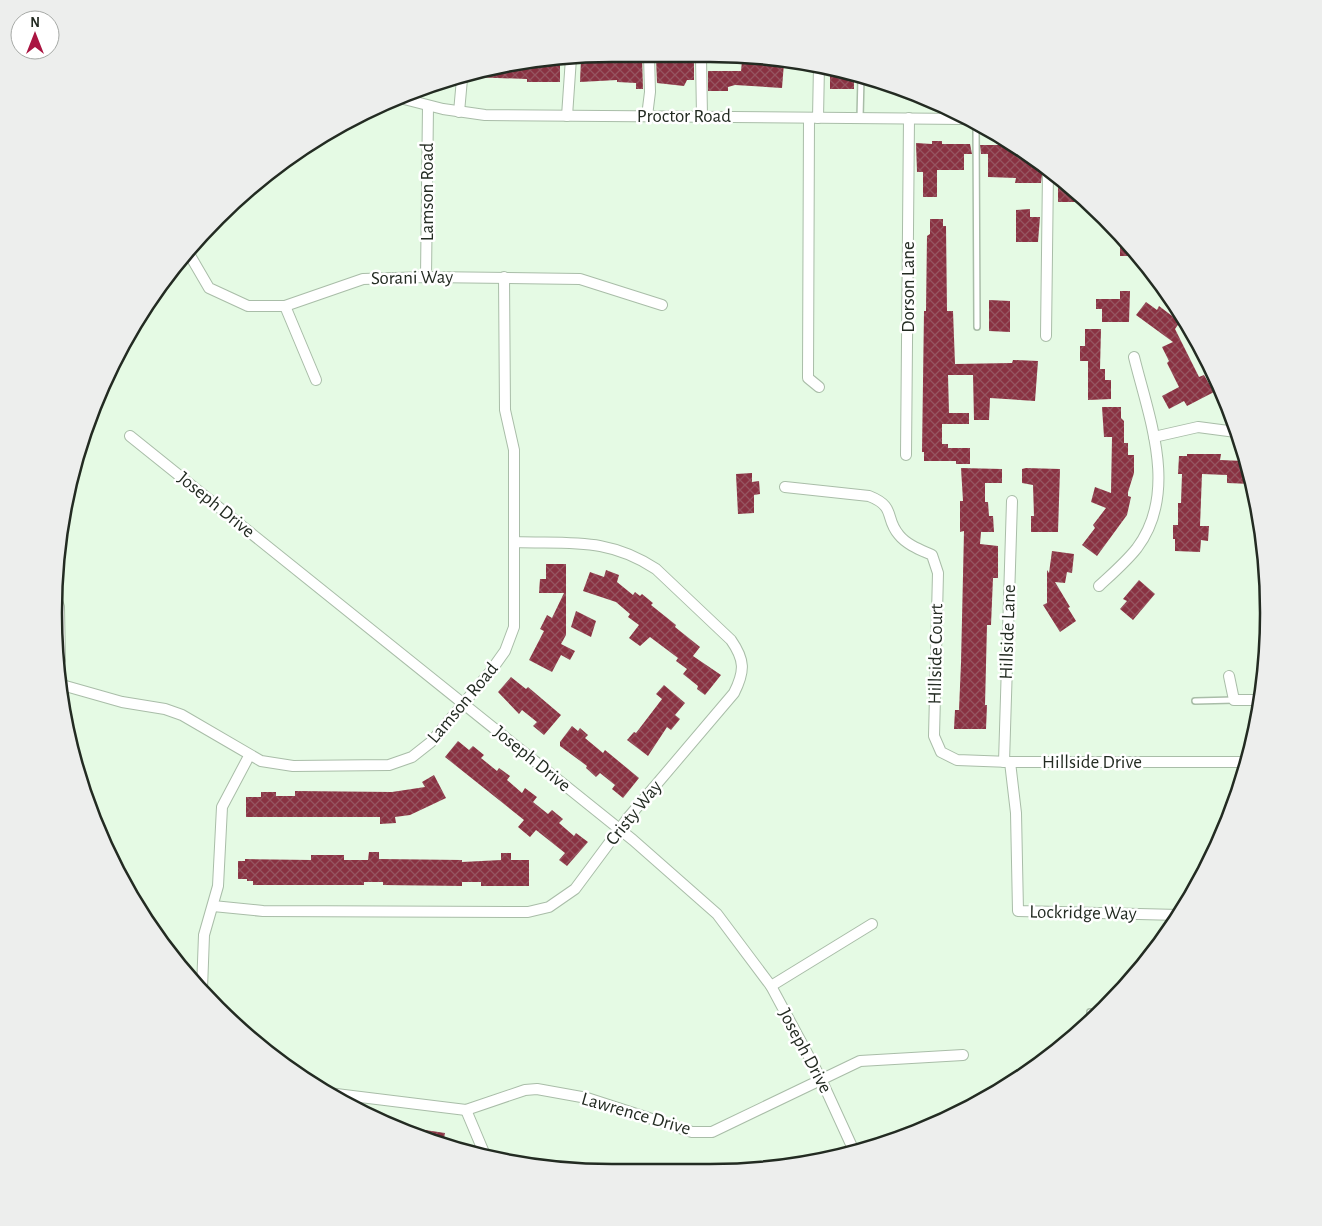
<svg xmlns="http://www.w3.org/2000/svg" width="1322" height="1226" viewBox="0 0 1322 1226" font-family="'Alegreya Sans',sans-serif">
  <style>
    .building { fill: url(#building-cross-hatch) }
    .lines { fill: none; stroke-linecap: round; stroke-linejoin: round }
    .lane-casing { stroke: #a9bda8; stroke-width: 8 }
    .street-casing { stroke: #a9bda8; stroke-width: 12 }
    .lane { stroke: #fff; stroke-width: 5 }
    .street { stroke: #fff; stroke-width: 10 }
    .labels { text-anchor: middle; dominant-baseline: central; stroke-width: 5; stroke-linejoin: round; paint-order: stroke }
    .street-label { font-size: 19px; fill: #232b22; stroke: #fff }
    .rim { fill: none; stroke: #232b22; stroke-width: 2.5 }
  </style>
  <defs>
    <pattern id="building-cross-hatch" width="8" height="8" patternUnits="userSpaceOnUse" patternTransform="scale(1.25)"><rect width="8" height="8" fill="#893242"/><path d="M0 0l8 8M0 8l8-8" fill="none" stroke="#965561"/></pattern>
  </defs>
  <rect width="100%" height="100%" fill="#e5fae4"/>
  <g class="building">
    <polygon points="620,56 642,56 643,89 636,89 636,83 617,82 617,80 580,82 581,59 618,60"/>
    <polygon points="679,57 694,58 694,80 687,80 684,86 657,83 656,58"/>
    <polygon points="560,60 560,82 527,82 527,79 471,77 504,65"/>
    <polygon points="742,61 784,63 782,88 735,85 728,87 728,91 708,91 708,71 741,71"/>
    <polygon points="830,68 854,75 854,89 830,89"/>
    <polygon points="932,141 942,141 942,144 970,144 972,154 964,154 964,170 937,170 937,197 923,197 923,172 917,172 916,143 932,144"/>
    <polygon points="980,145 1015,145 1020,148 1043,167 1041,183 1015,183 1016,178 988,177 988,154 981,154"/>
    <polygon points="1055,177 1066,186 1086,202 1058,202 1058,183 1055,183"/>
    <polygon points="1030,209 1030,217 1040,217 1038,242 1016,242 1016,210"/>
    <polygon points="930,219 943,219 943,226 946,226 947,311 953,311 955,364 1012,363 1013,360 1038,361 1035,401 990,398 989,420 974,420 973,375 948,375 949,413 969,413 969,424 942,424 942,444 948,444 948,448 970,448 970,464 956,464 956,461 924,461 924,452 922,452 924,311 926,311 927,236 930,234"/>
    <polygon points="1120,236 1130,249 1136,256 1120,256"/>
    <polygon points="1120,291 1130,291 1129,322 1102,322 1102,309 1096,309 1096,299 1120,299"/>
    <polygon points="989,300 1010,301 1010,332 989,331"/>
    <polygon points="1146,302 1157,310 1159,306 1180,322 1175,329 1199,377 1204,375 1214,392 1187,406 1184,401 1169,409 1162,396 1179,387 1167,363 1169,361 1162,347 1173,342 1136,315"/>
    <polygon points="1085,329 1101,329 1100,369 1105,369 1105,380 1111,380 1111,399 1088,400 1088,361 1080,361 1080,346 1085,346"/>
    <polygon points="1102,407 1121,407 1121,418 1124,421 1124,443 1128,443 1128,455 1134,455 1134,473 1128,492 1128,496 1131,497 1127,515 1097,556 1082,545 1095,528 1093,525 1106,508 1091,502 1095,487 1111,493 1112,437 1104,437"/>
    <polygon points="1187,454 1221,454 1220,460 1244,461 1252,484 1227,483 1227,475 1202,474 1200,526 1209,526 1208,541 1201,540 1200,552 1175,551 1175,539 1173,539 1173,525 1178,525 1178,503 1181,503 1182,474 1178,474 1179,456 1187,456"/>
    <polygon points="961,468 1002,469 1002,483 985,483 985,502 988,502 989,516 993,516 994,532 981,532 980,544 998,546 998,578 993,578 991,625 987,625 985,705 987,705 986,729 954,729 955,710 959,710 961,663 964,531 960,532 960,501 963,501"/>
    <polygon points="1026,468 1060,469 1058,532 1031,532 1031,516 1034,516 1033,485 1022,483 1022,469"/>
    <polygon points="752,473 752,482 759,481 760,494 754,495 754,513 738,514 736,474"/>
    <polygon points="1052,551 1074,554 1072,573 1067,572 1065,583 1055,582 1070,607 1068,608 1076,621 1060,632 1043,605 1047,603 1047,570 1049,573"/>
    <polygon points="546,564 566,564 566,635 561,644 575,651 570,660 561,655 552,672 529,660 544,631 540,629 547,615 552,618 564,593 539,593 540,579 546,579"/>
    <polygon points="606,570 619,575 617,582 633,595 635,592 640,596 642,594 653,603 651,605 676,625 675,627 700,647 693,656 721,675 705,695 697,689 698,686 683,674 687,669 676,661 678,658 650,637 640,646 629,638 639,625 628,617 630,614 616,602 583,591 590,572 604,577"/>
    <polygon points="1139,580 1155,594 1133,620 1120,609 1127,601 1123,599"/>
    <polygon points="576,611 596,621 591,637 571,627"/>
    <polygon points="511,677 526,689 528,687 561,715 544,735 533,726 537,722 522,710 519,714 498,692"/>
    <polygon points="664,685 685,703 675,715 680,719 671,730 667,727 648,756 627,740 634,732 636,733 662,699 656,694"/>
    <polygon points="572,726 578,731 580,728 588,735 585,738 603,753 605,750 639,778 623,798 612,789 615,785 600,773 596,777 586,768 587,766 560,746 560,742"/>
    <polygon points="458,741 469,750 473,746 484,755 481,758 497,771 499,768 510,776 507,780 522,793 525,788 537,797 533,802 548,814 552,810 563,819 559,823 574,836 576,833 588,842 567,866 559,860 565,853 536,830 530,837 518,827 524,820 445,757"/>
    <polygon points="434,775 446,798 410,815 395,817 396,823 380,824 380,817 246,817 246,797 261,797 261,792 276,792 276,796 295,796 295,791 392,792 425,787 422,782"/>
    <polygon points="369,852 379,852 379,859 462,860 462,862 501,860 501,853 511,853 511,860 529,860 529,886 481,886 481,882 462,882 462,886 383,885 383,882 364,882 364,885 253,885 253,881 247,881 247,879 238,879 238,861 245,861 245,859 311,860 311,855 344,855 344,860 368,860"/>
    <polygon points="405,1127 445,1133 443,1145 404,1129"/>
  </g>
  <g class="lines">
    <g class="lane-casing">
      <g id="lane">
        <polyline points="860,118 861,77"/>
        <polyline points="976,125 977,327"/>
        <polyline points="1195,701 1234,700"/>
        <polyline points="1090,1020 1090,1012 1099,1013"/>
      </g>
    </g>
    <g class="street-casing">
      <g id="street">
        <polyline points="701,58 702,116"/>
        <polyline points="404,99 443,109 485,115 965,119"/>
        <polyline points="459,112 462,79"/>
        <polyline points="567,116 571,58"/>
        <polyline points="647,116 650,92 649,56"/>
        <polyline points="809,118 808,378 819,387"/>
        <polyline points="818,118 819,65"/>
        <polyline points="188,252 209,288 248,306 285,306 363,279 426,277 580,279 662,305"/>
        <polyline points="426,277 428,106"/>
        <polyline points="285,306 316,380"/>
        <polyline points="1046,336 1048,171"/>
        <polyline points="130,436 633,840 717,914 771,986 821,1079 854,1151"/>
        <polyline points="1154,437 1198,427 1236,432"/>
        <polyline points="906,455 909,118"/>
        <path d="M 785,487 L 869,496 C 897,507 884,518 899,535 C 907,545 921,550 932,555 L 938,573 L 934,736 L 941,752 L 957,760 L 1010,762 L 1245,762"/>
        <path d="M 1099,586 C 1112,574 1126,562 1137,548 C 1179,492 1149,418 1134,357"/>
        <polyline points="56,598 59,607 60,660"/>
        <polyline points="1229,676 1234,700 1260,700"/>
        <polyline points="62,685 122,702 165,709 182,715 261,761 293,766 389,765 412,757 431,742 490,672 505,651 514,627 514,450 505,410 504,277"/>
        <polyline points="1004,762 1012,501"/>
        <polyline points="1010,762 1016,813 1018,911 1179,915"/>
        <path d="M 213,906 L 263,911 L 528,912 L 549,907 L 575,889 L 627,819 L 734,693 C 745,671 745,660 731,640 L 656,569 C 608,537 570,544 515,542"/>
        <polyline points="771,986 872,924"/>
        <polyline points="202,989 204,935 218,886 222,807 249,756"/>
        <polyline points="328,1093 466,1110 525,1090 537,1089 587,1098 692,1132 712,1132 860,1061 963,1055"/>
        <polyline points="466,1110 485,1155"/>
      </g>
    </g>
    <use href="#lane" class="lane"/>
    <use href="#street" class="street"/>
  </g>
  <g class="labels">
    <g class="street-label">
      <text x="684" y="116">Proctor Road</text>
      <text transform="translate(427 192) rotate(-90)">Lamson Road</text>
      <text transform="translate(412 278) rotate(-1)">Sorani Way</text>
      <text transform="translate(908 287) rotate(-90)">Dorson Lane</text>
      <text transform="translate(216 505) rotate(39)">Joseph Drive</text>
      <text transform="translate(1008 632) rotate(-88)">Hillside Lane</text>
      <text transform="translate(936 654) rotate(-89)">Hillside Court</text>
      <text transform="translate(463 703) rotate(-50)">Lamson Road</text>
      <text transform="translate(532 759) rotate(39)">Joseph Drive</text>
      <text x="1092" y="762">Hillside Drive</text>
      <text transform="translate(634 813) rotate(-51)">Cristy Way</text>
      <text transform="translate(1083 913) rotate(1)">Lockridge Way</text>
      <text transform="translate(805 1051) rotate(62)">Joseph Drive</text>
      <text transform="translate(636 1114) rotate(16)">Lawrence Drive</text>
    </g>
  </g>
  <path d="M0 0H1322V1226H0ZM612 62H710A550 550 0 0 1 1260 612V614A550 550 0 0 1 710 1164H612A550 550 0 0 1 62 614V612A550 550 0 0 1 612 62Z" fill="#edeeed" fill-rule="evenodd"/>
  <path class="rim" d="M612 62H710A550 550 0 0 1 1260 612V614A550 550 0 0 1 710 1164H612A550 550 0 0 1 62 614V612A550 550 0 0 1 612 62Z"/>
  <g transform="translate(35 35)"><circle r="24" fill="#ffffff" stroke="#a7aaa7"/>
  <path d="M0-4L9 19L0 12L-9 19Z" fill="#aa1441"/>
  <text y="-8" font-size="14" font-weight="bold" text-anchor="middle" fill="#232b22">N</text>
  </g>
</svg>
